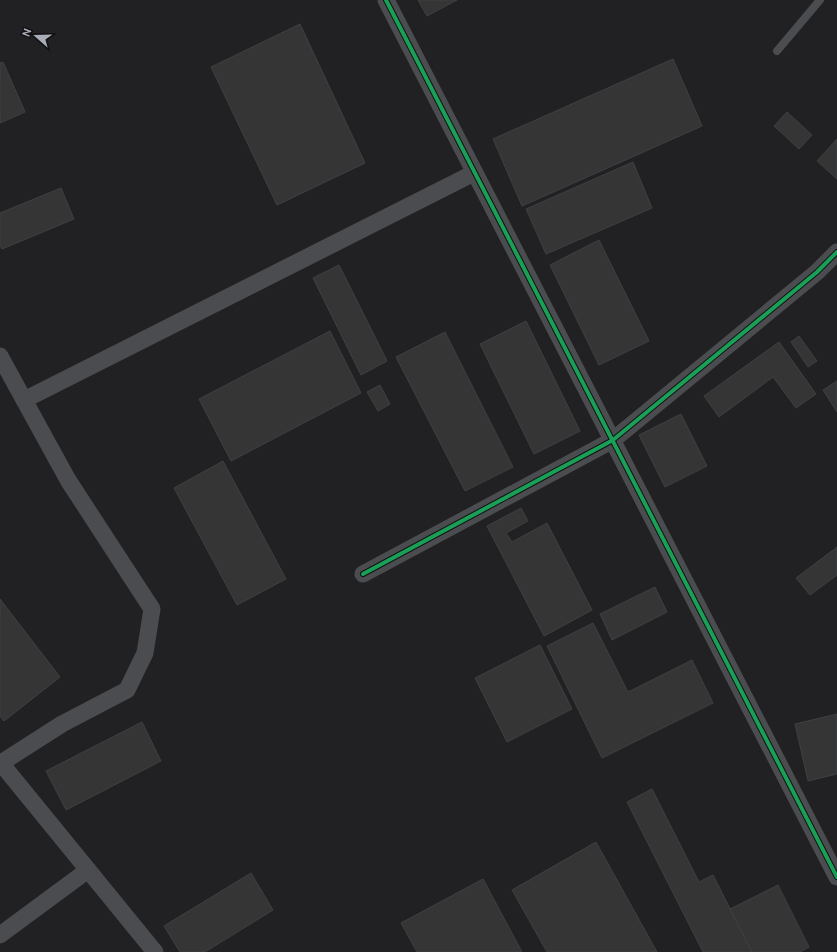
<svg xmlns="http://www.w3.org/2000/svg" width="837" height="952" viewBox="0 0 837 952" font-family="Cabin,sans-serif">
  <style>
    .built { fill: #212123 }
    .building { fill: #353536; stroke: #3f4043 }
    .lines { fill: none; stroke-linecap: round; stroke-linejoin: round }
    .lane { stroke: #4b4c50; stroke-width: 8 }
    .street { stroke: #4b4c50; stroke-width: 17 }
    .cycleway-casing { stroke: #111113; stroke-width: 6 }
    .cycleway { stroke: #1a9f57; stroke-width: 4 }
  </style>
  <rect width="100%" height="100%" fill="#171717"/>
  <rect class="built" x="0" y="0" width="837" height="952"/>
  <g class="building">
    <polygon points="418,0 457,0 427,16"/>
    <polygon points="300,24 365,163 277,205 211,67"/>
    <polygon points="673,59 702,126 522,206 493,139"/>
    <polygon points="3,62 25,112 0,123 0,63"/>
    <polygon points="787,112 812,135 799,149 774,126"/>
    <polygon points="837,139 837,179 817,161"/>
    <polygon points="633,162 652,208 546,254 526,209"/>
    <polygon points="61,188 74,219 2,249 0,245 0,213"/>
    <polygon points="599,240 649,341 599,365 550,265"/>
    <polygon points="339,265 387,361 361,375 313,278"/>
    <polygon points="526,321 580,431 534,454 480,344"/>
    <polygon points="330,331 361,393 231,461 199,399"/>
    <polygon points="445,332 513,467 465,491 396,357"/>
    <polygon points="799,336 817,361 808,367 791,342"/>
    <polygon points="779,342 816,394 796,408 773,377 719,417 704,396"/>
    <polygon points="837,381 837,412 823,390"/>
    <polygon points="380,385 390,404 378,411 367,392"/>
    <polygon points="681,414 707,466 665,487 639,435"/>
    <polygon points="223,461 286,579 237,605 174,488"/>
    <polygon points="521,508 528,521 506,533 512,542 547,523 592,610 544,636 487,526"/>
    <polygon points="837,547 837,575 810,595 796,578"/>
    <polygon points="655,587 667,612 612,640 600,614"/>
    <polygon points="0,599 60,677 4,721 0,716"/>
    <polygon points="593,623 628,692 692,660 713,703 602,758 547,646"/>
    <polygon points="540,645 572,709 507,742 475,678"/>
    <polygon points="837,714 837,774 808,781 795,724"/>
    <polygon points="142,722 161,761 66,810 46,771"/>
    <polygon points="652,789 699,882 713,875 752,952 703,952 627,802"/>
    <polygon points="596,842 657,952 547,952 512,890"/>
    <polygon points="251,873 273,910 205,952 180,952 164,926"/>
    <polygon points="483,879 522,952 417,952 401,923"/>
    <polygon points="778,885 809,947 800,952 752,952 730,909"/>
  </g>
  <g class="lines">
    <polyline class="lane" points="777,51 820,0"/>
    <g class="street">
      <polyline points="386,0 837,877"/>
      <polyline points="0,356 68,480 152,609 145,653 127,690 62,724 1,763"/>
      <polyline points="24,400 474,173"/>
      <polyline points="363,574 613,440 817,272 837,252"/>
      <polyline points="0,762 155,952"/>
      <polyline points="0,935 88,870"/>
    </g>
    <g class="cycleway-casing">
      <g id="cycleway">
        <polyline points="386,0 837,877"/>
        <polyline points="363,574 613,440 817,272 837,252"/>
      </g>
    </g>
    <use href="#cycleway" class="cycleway"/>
  </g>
  <g transform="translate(36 36) rotate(290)" stroke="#111113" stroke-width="3" paint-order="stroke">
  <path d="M0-3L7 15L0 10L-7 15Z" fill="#a8adb8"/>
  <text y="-6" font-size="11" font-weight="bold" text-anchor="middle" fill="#a8adb8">N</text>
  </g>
</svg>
